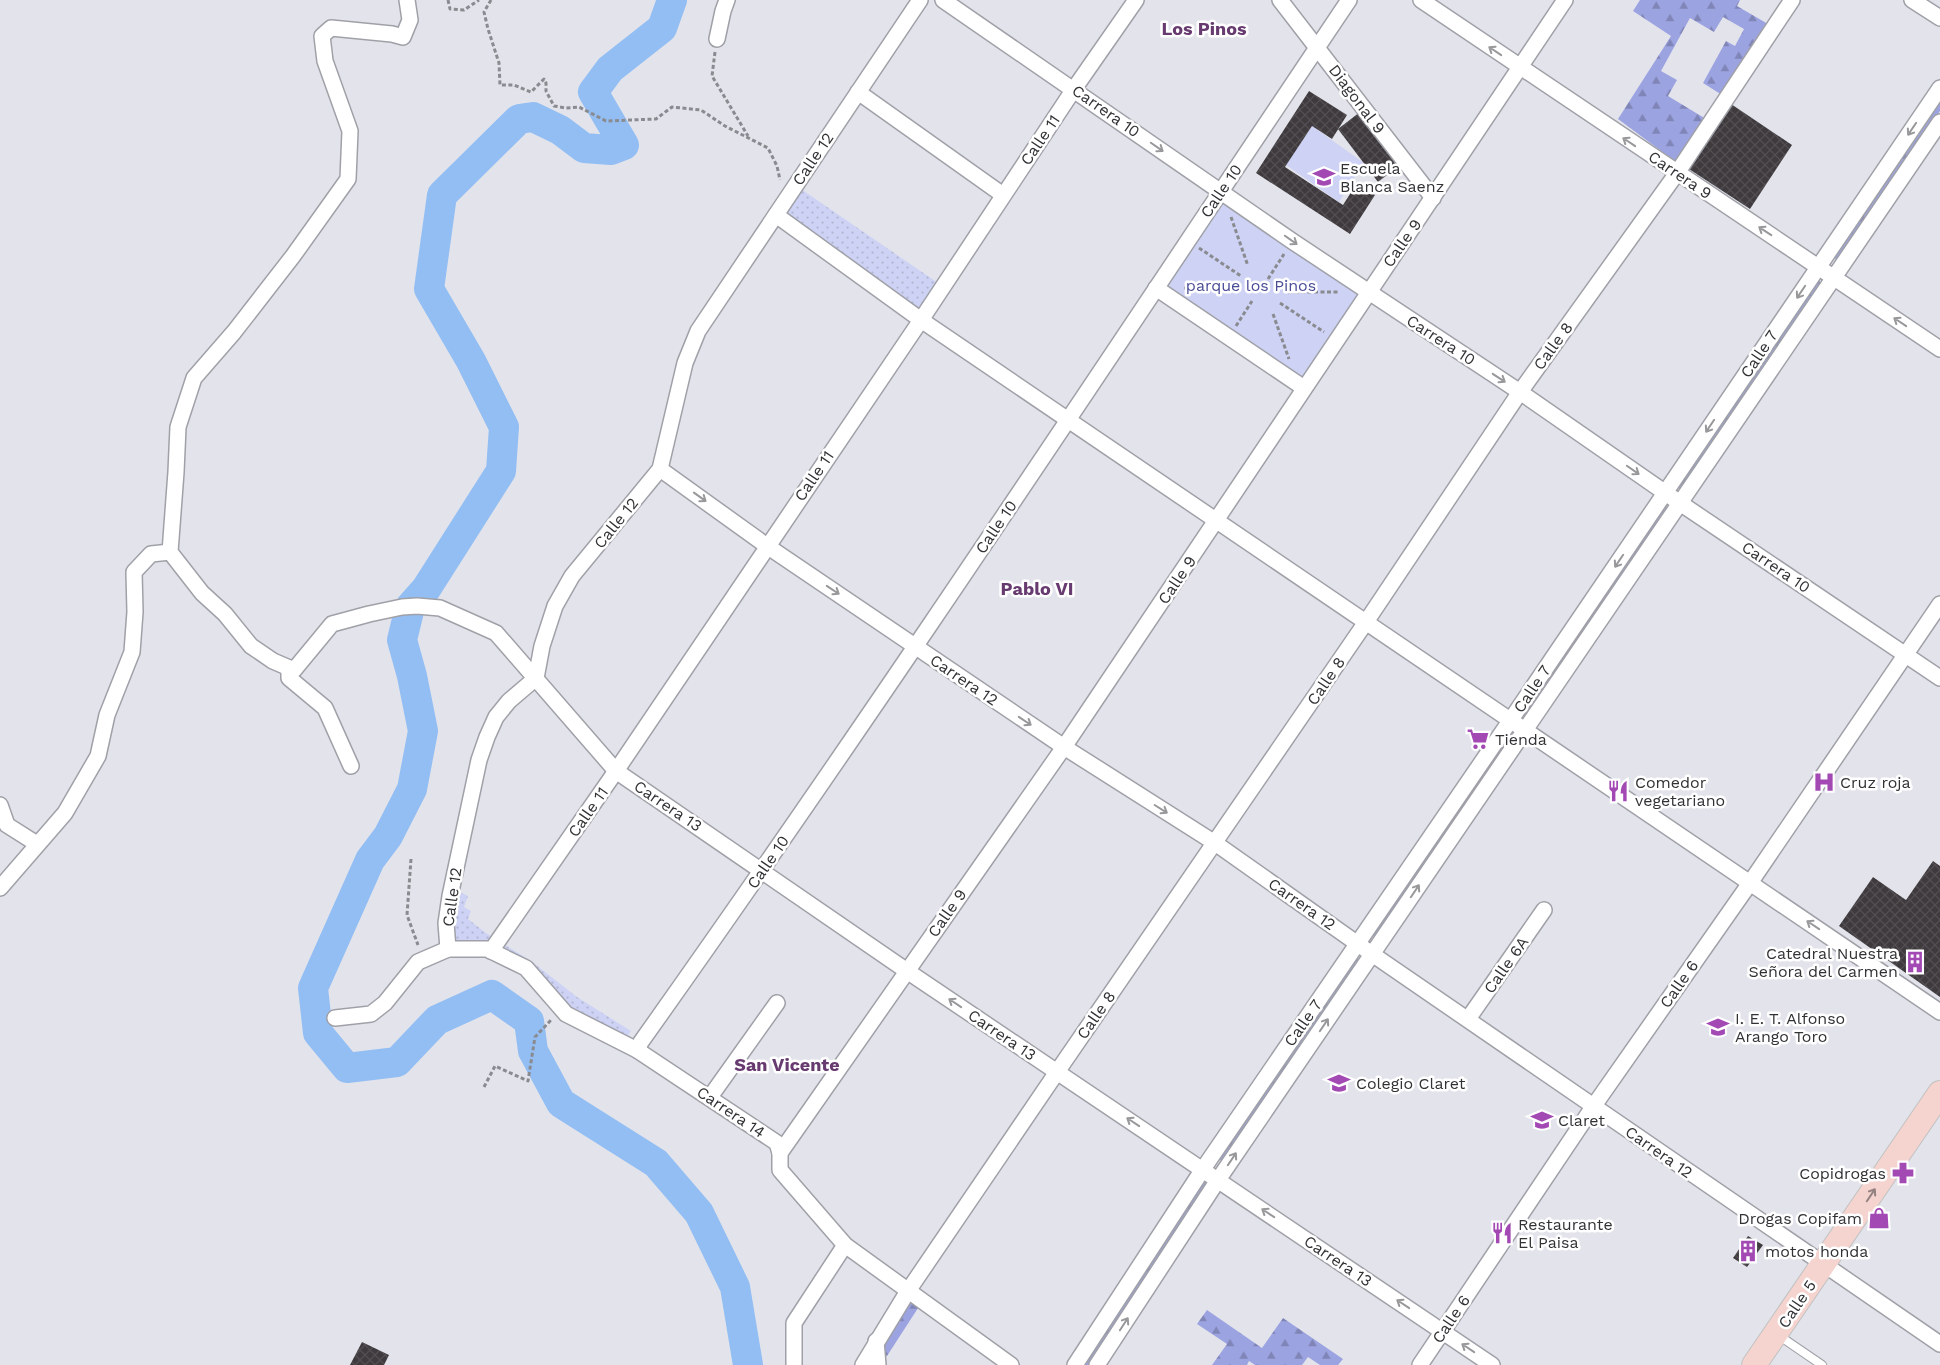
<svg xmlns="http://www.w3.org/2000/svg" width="1940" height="1365" viewBox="0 0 1940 1365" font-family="'Work Sans',sans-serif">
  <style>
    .grass { fill: url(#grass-dots) }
    .forest { fill: url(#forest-firs) }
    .park { fill: #ced3f5 }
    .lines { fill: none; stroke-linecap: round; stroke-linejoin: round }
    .river { stroke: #93bef3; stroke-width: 30 }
    .building { fill: url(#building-cross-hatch) }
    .lane-casing { stroke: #a0a1a8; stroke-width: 10 }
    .street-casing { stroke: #a0a1a8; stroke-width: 18 }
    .primary-casing { stroke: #c1c2c2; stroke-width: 26 }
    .path { stroke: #8a8b90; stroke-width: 3; stroke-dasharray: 4 2.5; stroke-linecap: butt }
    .lane { stroke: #fff; stroke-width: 8 }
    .street { stroke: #fff; stroke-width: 15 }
    .primary { stroke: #f5d3ce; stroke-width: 24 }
    .oneway { stroke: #98989a }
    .oneway2 { stroke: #938281 }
    .labels { text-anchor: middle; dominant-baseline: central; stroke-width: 5; stroke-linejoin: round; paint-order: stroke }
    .street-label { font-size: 16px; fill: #313234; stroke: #fff }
    .poi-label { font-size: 16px; fill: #313234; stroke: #fff; text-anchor: start }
    .park-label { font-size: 16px; fill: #4a4c97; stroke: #fff }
    .neighbourhood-label { font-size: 18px; font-weight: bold; fill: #673b70; stroke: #fff }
  </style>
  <defs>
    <pattern id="grass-dots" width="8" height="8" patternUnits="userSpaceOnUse" patternTransform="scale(1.25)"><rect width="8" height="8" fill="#ced3f5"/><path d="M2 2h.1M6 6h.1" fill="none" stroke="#b1b6d3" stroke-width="1.8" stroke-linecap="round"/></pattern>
    <pattern id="forest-firs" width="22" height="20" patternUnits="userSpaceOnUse" patternTransform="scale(1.25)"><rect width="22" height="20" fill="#9ca3e1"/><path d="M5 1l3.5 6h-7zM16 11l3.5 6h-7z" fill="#8085b7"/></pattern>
    <pattern id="building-cross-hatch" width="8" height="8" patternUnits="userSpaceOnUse" patternTransform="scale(1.25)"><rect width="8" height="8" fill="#3e3a3d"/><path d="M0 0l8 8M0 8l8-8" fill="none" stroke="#524e51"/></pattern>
  </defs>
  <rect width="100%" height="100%" fill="#e3e4eb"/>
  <g class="grass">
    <polygon points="798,187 938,283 920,310 782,214"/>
    <polygon points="454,889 468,896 464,907 471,911 468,919 486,933 531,961 577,997 631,1031 624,1041 566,1010 527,966 454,942 451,923"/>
  </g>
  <g class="forest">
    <polygon points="1640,0 1740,0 1737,6 1768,24 1722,95 1703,83 1726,41 1735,46 1744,29 1723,17 1714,32 1690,18 1661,71 1677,80 1668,96 1706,119 1676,162 1618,119 1671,36 1633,11"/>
    <polygon points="1940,97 1940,111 1839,261 1833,257"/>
    <polygon points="1816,279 1824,285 1683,491 1677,486"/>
    <polygon points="1663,505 1671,509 1528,718 1523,713"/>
    <polygon points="1507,733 1514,736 1377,939 1372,935"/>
    <polygon points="1355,957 1362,962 1223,1162 1216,1157"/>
    <polygon points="1203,1178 1211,1183 1089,1365 1081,1365"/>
    <polygon points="909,1296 920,1305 887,1356 875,1348"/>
    <polygon points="1207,1310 1262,1348 1283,1318 1343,1359 1338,1365 1320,1365 1308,1357 1302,1365 1255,1365 1249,1361 1247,1365 1212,1365 1227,1344 1197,1324"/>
  </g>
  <g class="park">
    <polygon points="1312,126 1364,163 1339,202 1286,165"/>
    <polygon points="1220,199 1358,295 1301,381 1161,287"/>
  </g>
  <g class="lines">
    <polyline class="river" points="672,0 662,28 610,69 593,92 624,145 611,150 584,148 560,130 533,117 519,119 442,195 429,289 471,361 504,427 501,471 426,589 410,607 402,640 412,676 423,731 412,789 388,836 370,860 313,988 318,1033 347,1068 397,1062 437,1020 492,995 529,1021 533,1051 561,1103 656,1163 699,1213 735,1287 748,1365"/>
  </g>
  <g class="building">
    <polygon points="1309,91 1347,115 1332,139 1312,126 1285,167 1343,205 1357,183 1375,195 1350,234 1256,173"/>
    <polygon points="1731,104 1792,145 1750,209 1689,169"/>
    <polygon points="1360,112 1401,164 1378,182 1338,129"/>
    <polygon points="1933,861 1940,866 1940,997 1839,926 1873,877 1906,900"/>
    <polygon points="1748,1236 1763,1245 1747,1267 1733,1258"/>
    <polygon points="362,1342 389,1355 384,1365 350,1365"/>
  </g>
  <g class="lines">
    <g class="lane-casing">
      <polyline id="lane" points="1778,1335 1822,1365"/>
    </g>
    <g class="street-casing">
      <g id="street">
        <polyline points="407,0 410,20 403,37 392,34 331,28 322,36 325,61 350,131 348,179 293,256 234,332 194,378 178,427 176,472 170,552 202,593 225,614 251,646 273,661 294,670 332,624 369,614 402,607 417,606 440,608 496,633 616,771 907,971 1492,1365"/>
        <polyline points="943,0 1292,241 1520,392 1680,503 1940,678"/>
        <polyline points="1280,0 1433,198"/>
        <polyline points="1421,0 1940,349"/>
        <polyline points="1912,0 1940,18"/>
        <polyline points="717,39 723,11 727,0"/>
        <polyline points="858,92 1003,195"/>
        <polyline points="776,215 921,320 1940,1012"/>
        <polyline points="1156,288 1304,388"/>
        <polyline points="660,469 767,546 1064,747 1215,843 1372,954 1940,1344"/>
        <polyline points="289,669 289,678 325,708 351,766"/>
        <polyline points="0,805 7,825 37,844"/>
        <polyline points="0,888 65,813 98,756 107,715 132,652 135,612 134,572 151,554 170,552"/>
        <polyline points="448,949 487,949 526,968 566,1014 637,1050 777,1143 780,1153 780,1170 845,1245 1011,1365"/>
        <polyline points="491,951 616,771 921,320 1074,89 1136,0"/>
        <polyline points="335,1018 371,1014 385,1003 418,962 448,949 446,923 450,896 479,760 487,737 496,717 509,701 536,678 542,646 555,606 572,576 660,469 685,363 698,331 920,0"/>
        <polyline points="1468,1019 1544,910"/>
        <path d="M 637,1050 L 641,1042 C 884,700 1115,349 1349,0"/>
        <polyline points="710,1097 777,1003"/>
        <polyline points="780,1153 1064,747 1565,0"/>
        <polyline points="876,1341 878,1365"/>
        <polyline points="794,1365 794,1323 845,1245"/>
        <polyline points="863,1365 908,1291 1057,1072 1366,622 1520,392 1677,173 1792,0"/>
        <polyline points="1075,1365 1203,1169 1510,721 1940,88"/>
        <polyline points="1097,1365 1218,1180 1940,122"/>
        <polyline points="1420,1365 1593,1107 1750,883 1940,604"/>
      </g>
    </g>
    <g class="primary-casing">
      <polyline id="primary" points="1754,1365 1940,1093"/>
    </g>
    <g class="path">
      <polyline points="448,0 450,9 464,10 479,0"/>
      <polyline points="491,0 484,12 488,29 499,63 500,85 514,85 531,92 544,79 546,83 546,91 554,106 566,108 579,107 606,121 656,119 672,107 701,110 725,126 768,148 777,166 780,180"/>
      <polyline points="715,52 712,76 748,136"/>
      <polyline points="1231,217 1248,266"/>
      <polyline points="1199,248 1241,276"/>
      <polyline points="1268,279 1284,254"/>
      <polyline points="1184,288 1233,289"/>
      <polyline points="1288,292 1340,292"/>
      <polyline points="1280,303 1324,332"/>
      <polyline points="1273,314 1289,359"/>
      <polyline points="1236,326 1252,301"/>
      <polyline points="411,859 407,915 418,945"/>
      <polyline points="484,1087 495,1066 528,1081 535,1037 551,1020"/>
    </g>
    <use href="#lane" class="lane"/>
    <use href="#street" class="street"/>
    <use href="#primary" class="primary"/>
  </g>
  <defs><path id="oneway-shaft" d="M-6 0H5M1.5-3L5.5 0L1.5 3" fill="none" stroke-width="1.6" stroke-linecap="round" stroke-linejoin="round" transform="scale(1.25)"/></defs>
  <g class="oneway">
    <use href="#oneway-shaft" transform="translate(1495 51) rotate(-146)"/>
    <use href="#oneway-shaft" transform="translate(1912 129) rotate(124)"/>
    <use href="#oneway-shaft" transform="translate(1629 142) rotate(-146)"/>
    <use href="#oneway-shaft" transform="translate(1157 147) rotate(35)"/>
    <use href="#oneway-shaft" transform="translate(1765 231) rotate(-147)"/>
    <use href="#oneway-shaft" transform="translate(1291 240) rotate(35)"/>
    <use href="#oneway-shaft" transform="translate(1801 292) rotate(124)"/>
    <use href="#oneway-shaft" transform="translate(1900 322) rotate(-146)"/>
    <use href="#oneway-shaft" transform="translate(1499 378) rotate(33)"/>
    <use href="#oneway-shaft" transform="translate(1710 426) rotate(124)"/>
    <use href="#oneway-shaft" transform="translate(1633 470) rotate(35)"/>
    <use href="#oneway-shaft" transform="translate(700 497) rotate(36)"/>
    <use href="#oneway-shaft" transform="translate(1619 561) rotate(124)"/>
    <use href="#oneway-shaft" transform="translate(833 590) rotate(34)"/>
    <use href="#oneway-shaft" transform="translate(1025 721) rotate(34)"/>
    <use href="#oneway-shaft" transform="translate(1161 809) rotate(32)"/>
    <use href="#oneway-shaft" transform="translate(1415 891) rotate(-56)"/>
    <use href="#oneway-shaft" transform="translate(1813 925) rotate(-146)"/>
    <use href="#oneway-shaft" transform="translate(955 1003) rotate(-146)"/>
    <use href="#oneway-shaft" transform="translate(1324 1025) rotate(-56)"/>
    <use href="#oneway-shaft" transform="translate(1133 1122) rotate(-146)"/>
    <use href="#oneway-shaft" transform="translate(1232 1159) rotate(-56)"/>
    <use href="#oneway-shaft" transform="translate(1268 1213) rotate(-146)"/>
    <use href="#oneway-shaft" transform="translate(1403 1304) rotate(-146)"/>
    <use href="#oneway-shaft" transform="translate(1124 1324) rotate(-57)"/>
    <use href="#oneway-shaft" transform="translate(1468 1348) rotate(-146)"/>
  </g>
  <use class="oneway2" href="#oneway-shaft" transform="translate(1871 1195) rotate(-56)"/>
  <defs>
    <g id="school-bare" transform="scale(1.725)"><path d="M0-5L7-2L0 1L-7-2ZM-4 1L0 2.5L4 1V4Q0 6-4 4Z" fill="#a349b4" stroke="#fff" stroke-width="2.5" paint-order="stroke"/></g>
    <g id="supermarket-bare" transform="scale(1.725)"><path d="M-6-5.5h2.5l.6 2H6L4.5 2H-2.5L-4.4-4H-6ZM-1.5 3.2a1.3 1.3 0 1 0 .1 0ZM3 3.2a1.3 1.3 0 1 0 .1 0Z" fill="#a349b4" stroke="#fff" stroke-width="2.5" paint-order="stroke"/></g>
    <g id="hospital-bare" transform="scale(1.725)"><path d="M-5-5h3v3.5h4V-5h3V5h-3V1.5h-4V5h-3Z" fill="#a349b4" stroke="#fff" stroke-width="2.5" paint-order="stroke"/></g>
    <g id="restaurant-bare" transform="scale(1.725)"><path d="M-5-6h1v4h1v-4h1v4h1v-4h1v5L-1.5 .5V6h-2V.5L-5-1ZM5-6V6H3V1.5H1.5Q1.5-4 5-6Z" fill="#a349b4" stroke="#fff" stroke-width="2.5" paint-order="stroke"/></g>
    <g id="building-bare" transform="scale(1.725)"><path d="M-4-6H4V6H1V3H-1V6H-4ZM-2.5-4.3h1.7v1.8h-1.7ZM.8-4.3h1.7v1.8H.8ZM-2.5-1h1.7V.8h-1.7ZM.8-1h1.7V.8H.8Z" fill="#a349b4" stroke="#fff" stroke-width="2.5" paint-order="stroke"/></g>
    <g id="pharmacy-bare" transform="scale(1.725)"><path d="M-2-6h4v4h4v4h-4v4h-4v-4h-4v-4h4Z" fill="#a349b4" stroke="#fff" stroke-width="2.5" paint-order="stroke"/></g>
    <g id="shop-bare" transform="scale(1.725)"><path d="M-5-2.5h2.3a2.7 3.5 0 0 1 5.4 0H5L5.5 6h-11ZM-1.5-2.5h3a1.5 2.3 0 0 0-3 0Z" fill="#a349b4" stroke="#fff" stroke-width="2.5" paint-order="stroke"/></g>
  </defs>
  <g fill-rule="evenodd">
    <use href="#school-bare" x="1324" y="177"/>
    <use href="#supermarket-bare" x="1478" y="739"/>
    <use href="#hospital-bare" x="1824" y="782"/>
    <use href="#restaurant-bare" x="1618" y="791"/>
    <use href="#building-bare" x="1915" y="962"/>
    <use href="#school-bare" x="1718" y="1027"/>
    <use href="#school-bare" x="1339" y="1083"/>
    <use href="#school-bare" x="1542" y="1120"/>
    <use href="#pharmacy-bare" x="1903" y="1173"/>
    <use href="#shop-bare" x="1879" y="1218"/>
    <use href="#restaurant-bare" x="1502" y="1233"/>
    <use href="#building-bare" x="1748" y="1251"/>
  </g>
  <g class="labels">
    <g class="street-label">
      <text transform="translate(1357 99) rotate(53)">Diagonal 9</text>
      <text transform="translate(1106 111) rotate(35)">Carrera 10</text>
      <text transform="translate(1040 140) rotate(-56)">Calle 11</text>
      <text transform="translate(813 159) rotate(-56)">Calle 12</text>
      <text transform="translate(1680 175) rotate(34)">Carrera 9</text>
      <text transform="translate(1221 191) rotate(-56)">Calle 10</text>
      <text transform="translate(1402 243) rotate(-55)">Calle 9</text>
      <text transform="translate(1441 340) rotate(33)">Carrera 10</text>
      <text transform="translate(1553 346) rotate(-54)">Calle 8</text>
      <text transform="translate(1759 354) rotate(-56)">Calle 7</text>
      <text transform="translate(814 476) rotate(-56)">Calle 11</text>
      <text transform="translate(616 523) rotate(-51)">Calle 12</text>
      <text transform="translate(996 527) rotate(-56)">Calle 10</text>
      <text transform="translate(1776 567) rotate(34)">Carrera 10</text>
      <text transform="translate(1177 580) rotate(-56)">Calle 9</text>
      <text transform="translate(964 680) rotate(34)">Carrera 12</text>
      <text transform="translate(1326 681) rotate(-56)">Calle 8</text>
      <text transform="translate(1532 689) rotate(-56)">Calle 7</text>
      <text transform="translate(668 806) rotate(34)">Carrera 13</text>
      <text transform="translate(588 812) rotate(-55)">Calle 11</text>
      <text transform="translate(768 862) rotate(-55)">Calle 10</text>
      <text transform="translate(452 897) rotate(-82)">Calle 12</text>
      <text transform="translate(1302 904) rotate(35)">Carrera 12</text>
      <text transform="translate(947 913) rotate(-55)">Calle 9</text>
      <text transform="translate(1506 965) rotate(-55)">Calle 6A</text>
      <text transform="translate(1679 984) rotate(-55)">Calle 6</text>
      <text transform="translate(1096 1015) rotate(-55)">Calle 8</text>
      <text transform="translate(1303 1023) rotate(-55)">Calle 7</text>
      <text transform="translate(1002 1035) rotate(34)">Carrera 13</text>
      <text transform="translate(731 1112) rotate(34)">Carrera 14</text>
      <text transform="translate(1659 1152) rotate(35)">Carrera 12</text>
      <text transform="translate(1338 1261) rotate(34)">Carrera 13</text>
      <text transform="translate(1797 1304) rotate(-56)">Calle 5</text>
      <text transform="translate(1451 1319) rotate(-56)">Calle 6</text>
    </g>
    <g class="poi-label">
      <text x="1340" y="168">Escuela<tspan x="1340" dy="18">Blanca Saenz</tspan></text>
      <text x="1495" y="739">Tienda</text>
      <text x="1635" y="782">Comedor<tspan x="1635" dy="18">vegetariano</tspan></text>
      <text x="1840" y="782">Cruz roja</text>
      <text x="1898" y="953" text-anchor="end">Catedral Nuestra<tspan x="1898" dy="18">Señora del Carmen</tspan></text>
      <text x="1735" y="1018">I. E. T. Alfonso<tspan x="1735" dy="18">Arango Toro</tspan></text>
      <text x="1356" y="1083">Colegio Claret</text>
      <text x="1558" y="1120">Claret</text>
      <text x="1886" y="1173" text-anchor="end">Copidrogas</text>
      <text x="1862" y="1218" text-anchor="end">Drogas Copifam</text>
      <text x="1518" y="1224">Restaurante<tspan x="1518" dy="18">El Paisa</tspan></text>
      <text x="1765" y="1251">motos honda</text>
    </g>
    <g class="park-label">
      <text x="1251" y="285">parque los Pinos</text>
    </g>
    <g class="neighbourhood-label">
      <text x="1204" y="28">Los Pinos</text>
      <text x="1037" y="588">Pablo VI</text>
      <text x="787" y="1064">San Vicente</text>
    </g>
  </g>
</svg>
